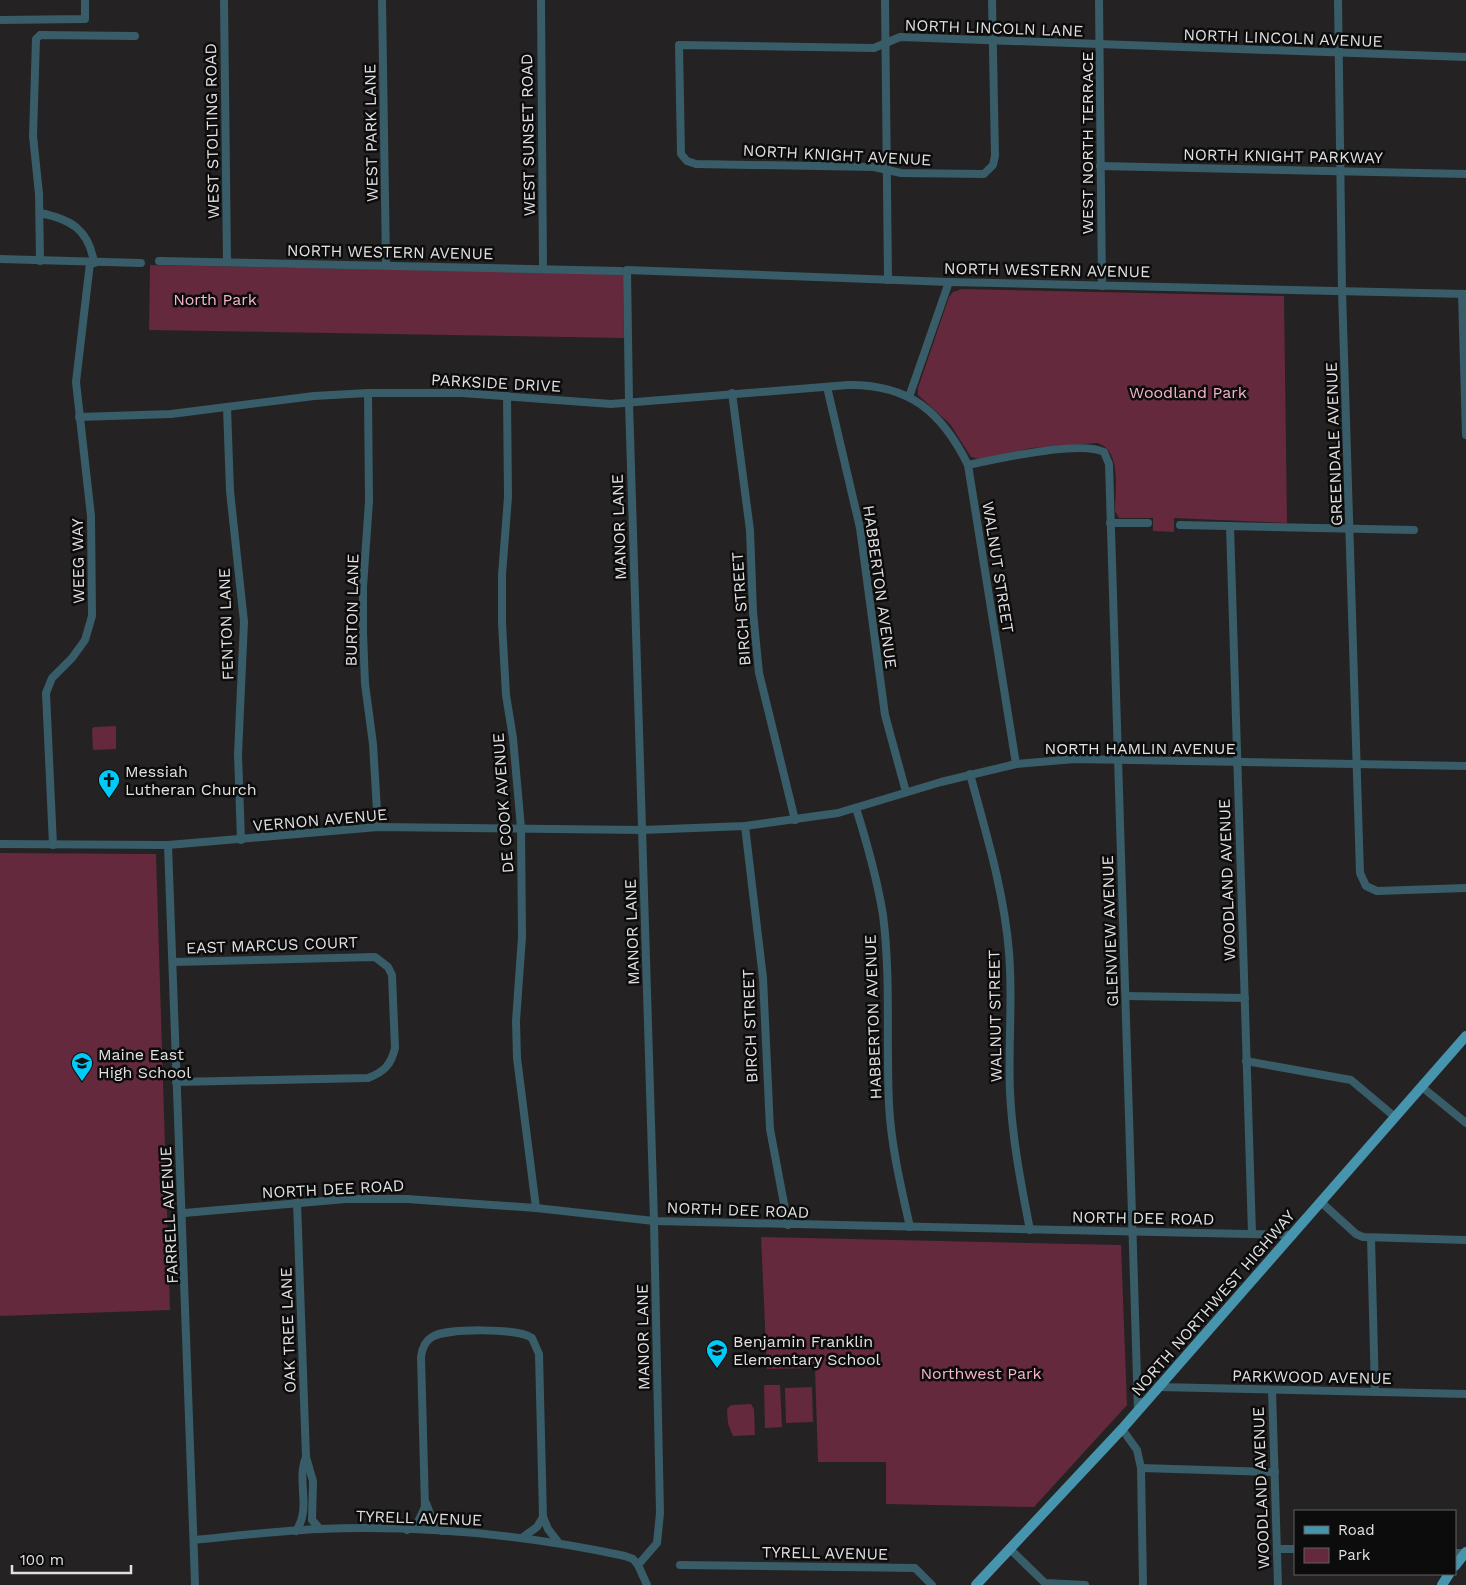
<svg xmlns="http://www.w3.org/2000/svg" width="1466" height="1585" viewBox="0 0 1466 1585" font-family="'Work Sans',sans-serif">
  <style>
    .green { fill: #64293c }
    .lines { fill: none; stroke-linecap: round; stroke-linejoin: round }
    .minor { stroke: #385c68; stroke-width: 8 }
    .major { stroke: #4694ae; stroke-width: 10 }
    .labels { text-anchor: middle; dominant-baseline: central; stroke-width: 5; stroke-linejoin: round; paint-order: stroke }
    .street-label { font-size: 16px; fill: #e2e1e1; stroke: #0d0c0c }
    .park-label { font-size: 16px; fill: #f6b5c6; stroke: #0d0c0c }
    .poi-label { font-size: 16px; fill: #e2e1e1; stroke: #0d0c0c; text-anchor: start }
  </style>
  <rect width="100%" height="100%" fill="#242222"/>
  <g class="green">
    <polygon points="150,265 623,274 624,338 149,330"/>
    <path d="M 962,289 L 1284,296 L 1287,523 L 1174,518 L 1174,532 L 1153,531 L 1153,518 L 1119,518 L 1115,511 C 1115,490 1122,450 1097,443 L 1032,448 L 979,459 L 971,457 L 950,424 L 918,395 L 918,388 L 949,297 L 953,292 Z"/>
    <polygon points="116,726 116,749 93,750 92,729 94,727"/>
    <polygon points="0,853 156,854 170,1310 0,1316"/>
    <polygon points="761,1237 1121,1245 1127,1405 1034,1507 886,1504 886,1462 818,1462 815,1368 767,1369"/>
    <polygon points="764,1385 780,1385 782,1427 765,1428"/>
    <polygon points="812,1387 813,1422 786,1423 785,1388"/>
    <polygon points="751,1404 754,1409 755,1435 733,1436 728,1424 727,1409 731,1405"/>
  </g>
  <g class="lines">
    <g class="minor">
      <polyline points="224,0 227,262"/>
      <polyline points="382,0 386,265"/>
      <polyline points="541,0 543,269"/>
      <polyline points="885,0 888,280"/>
      <polyline points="992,0 995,156 993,165 984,174 901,173 874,167 696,164 687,161 681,154 679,45 874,48 900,37 1466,57"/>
      <polyline points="1099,0 1102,286"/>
      <polyline points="1338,0 1342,291 1360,873 1366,886 1377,891 1466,888"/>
      <polyline points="0,20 85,19 85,0"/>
      <polyline points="1100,166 1466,174"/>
      <path d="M 40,213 C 70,219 89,229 94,263"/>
      <polyline points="0,259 141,263"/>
      <polyline points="40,261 39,194 33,136 36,39 40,35 135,36"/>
      <polyline points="159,261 621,271"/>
      <polyline points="1462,294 1466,435"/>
      <polyline points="827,387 860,528 885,715 906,792"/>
      <polyline points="368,393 369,501 363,587 363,633 365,684 373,744 378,827"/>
      <polyline points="732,393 750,530 753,612 759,673 795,820"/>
      <polyline points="507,396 508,497 502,575 502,623 506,695 513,738 521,828 522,937 516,1021 517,1058 536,1208"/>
      <polyline points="909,397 949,282"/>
      <polyline points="227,407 230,491 244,622 238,754 241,840"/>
      <path d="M 79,417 L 171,414 L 314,396 L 368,393 L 462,393 L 611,404 L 848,385 C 909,384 942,412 968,465 L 1016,764"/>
      <path d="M 968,465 C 995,459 1081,440 1104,452 L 1109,464 L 1138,1411"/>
      <polyline points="1110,523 1148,523"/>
      <polyline points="1180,525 1414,530"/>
      <polyline points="1230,526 1252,1233"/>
      <path d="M 970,774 C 986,833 1004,891 1009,952 C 1013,998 1008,1045 1010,1091 C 1012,1138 1021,1184 1030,1230"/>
      <path d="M 856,808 C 867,843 877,878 883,915 C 891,978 886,1041 889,1104 C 891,1146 901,1187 910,1227"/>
      <polyline points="745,826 763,978 770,1129 788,1225"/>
      <polyline points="0,844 168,845 378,827 642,830 745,826 838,813 941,782 1016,764 1075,759 1466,766"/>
      <polyline points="53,845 46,693 52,678 72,658 85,640 92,616 91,516 76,382 90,263"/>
      <path d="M 168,845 C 178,1091 187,1338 195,1585"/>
      <path d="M 173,962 L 375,957 L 388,967 L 392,975 L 395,1048 C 391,1065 384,1072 368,1078 L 176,1082"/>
      <polyline points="1126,996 1245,998"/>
      <polyline points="1246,1061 1351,1080 1395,1117"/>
      <polyline points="1422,1087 1466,1123"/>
      <polyline points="1322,1203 1356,1234 1363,1237 1466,1240"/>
      <polyline points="184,1213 346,1199 407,1199 536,1208 654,1221 1293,1235"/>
      <polyline points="1371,1238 1375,1392"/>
      <polyline points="1158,1387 1466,1394"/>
      <polyline points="1272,1390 1278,1585"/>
      <polyline points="1122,1429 1137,1450 1141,1468 1143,1585"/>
      <polyline points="306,1457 313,1481 312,1520 320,1529"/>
      <polyline points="1141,1468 1275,1472"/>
      <polyline points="426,1503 432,1519 442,1531"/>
      <path d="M 407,1530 L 418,1522 L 425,1507 L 421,1357 C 422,1349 425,1341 432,1337 C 446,1328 519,1328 532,1338 L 539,1354 L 543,1517 L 548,1529 L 558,1542"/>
      <path d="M 296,1531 C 312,1508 296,1482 306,1457 L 297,1202"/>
      <polyline points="523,1537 537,1527 543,1517"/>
      <path d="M 194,1540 C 235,1536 277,1531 319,1529 C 423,1525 523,1534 625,1556 L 633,1559 L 638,1565"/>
      <polyline points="1277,1549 1295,1549"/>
      <polyline points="1011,1550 1045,1583 1085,1585"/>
      <polyline points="1455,1553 1465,1553"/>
      <polyline points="680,1565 915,1568 932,1585"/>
      <polyline points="647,1585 638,1565 657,1543 660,1513 654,1221 629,402 627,270 949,282 1466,294"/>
    </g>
    <g class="major">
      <polyline points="1455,1566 1466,1552"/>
      <polyline points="976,1585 1122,1429 1466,1036"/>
      <polyline points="1442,1585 1449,1574"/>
    </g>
  </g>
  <defs>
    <g id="church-pin" transform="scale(1.125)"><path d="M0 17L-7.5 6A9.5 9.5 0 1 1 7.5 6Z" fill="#00cbf8" stroke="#0d0c0c"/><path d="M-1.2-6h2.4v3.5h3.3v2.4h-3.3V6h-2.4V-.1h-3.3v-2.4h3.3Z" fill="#111"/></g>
    <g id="school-pin" transform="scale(1.125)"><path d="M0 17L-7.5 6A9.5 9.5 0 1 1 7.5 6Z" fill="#00cbf8" stroke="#0d0c0c"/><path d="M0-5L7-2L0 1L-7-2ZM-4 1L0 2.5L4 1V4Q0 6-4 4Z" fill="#111"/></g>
  </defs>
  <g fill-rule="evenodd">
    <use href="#church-pin" x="109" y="780"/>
    <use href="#school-pin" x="82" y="1063"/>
    <use href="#school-pin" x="717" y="1350"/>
  </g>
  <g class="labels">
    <g class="street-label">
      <text transform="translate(994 28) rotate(2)">NORTH LINCOLN LANE</text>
      <text transform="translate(1283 38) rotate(2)">NORTH LINCOLN AVENUE</text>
      <text transform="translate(212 131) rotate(-91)">WEST STOLTING ROAD</text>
      <text transform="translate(371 133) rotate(-91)">WEST PARK LANE</text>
      <text transform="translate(528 135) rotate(-91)">WEST SUNSET ROAD</text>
      <text transform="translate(1087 143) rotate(-90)">WEST NORTH TERRACE</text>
      <text transform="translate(837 155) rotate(3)">NORTH KNIGHT AVENUE</text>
      <text transform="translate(1283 156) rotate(1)">NORTH KNIGHT PARKWAY</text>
      <text transform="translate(390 252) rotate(1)">NORTH WESTERN AVENUE</text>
      <text transform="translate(1047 270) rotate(1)">NORTH WESTERN AVENUE</text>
      <text transform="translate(496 383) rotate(3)">PARKSIDE DRIVE</text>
      <text transform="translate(1334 444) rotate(-92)">GREENDALE AVENUE</text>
      <text transform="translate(619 527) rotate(-92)">MANOR LANE</text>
      <text transform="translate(78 561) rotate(-91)">WEEG WAY</text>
      <text transform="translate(998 567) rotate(81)">WALNUT STREET</text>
      <text transform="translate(880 587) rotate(82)">HABBERTON AVENUE</text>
      <text transform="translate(741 609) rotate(-94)">BIRCH STREET</text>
      <text transform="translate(352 610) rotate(-89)">BURTON LANE</text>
      <text transform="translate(226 624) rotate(-92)">FENTON LANE</text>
      <text x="1140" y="748">NORTH HAMLIN AVENUE</text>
      <text transform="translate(503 803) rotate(-94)">DE COOK AVENUE</text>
      <text transform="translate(320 820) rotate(-5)">VERNON AVENUE</text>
      <text transform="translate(1227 880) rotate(-92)">WOODLAND AVENUE</text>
      <text transform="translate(1110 931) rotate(-92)">GLENVIEW AVENUE</text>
      <text transform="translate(632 932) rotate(-92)">MANOR LANE</text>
      <text transform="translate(272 945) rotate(-2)">EAST MARCUS COURT</text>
      <text transform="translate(995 1016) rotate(-91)">WALNUT STREET</text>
      <text transform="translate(873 1017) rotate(-92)">HABBERTON AVENUE</text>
      <text transform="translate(750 1026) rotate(-92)">BIRCH STREET</text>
      <text transform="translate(333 1189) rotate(-3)">NORTH DEE ROAD</text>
      <text transform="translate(738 1210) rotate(2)">NORTH DEE ROAD</text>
      <text transform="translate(169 1215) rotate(-93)">FARRELL AVENUE</text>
      <text transform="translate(1143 1218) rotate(1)">NORTH DEE ROAD</text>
      <text transform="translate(1213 1303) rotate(-49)">NORTH NORTHWEST HIGHWAY</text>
      <text transform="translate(288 1330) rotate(-92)">OAK TREE LANE</text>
      <text transform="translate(643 1337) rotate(-91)">MANOR LANE</text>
      <text transform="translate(1312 1377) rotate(1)">PARKWOOD AVENUE</text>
      <text transform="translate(1261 1488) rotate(-92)">WOODLAND AVENUE</text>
      <text transform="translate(419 1518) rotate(2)">TYRELL AVENUE</text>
      <text transform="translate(825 1553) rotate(1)">TYRELL AVENUE</text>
    </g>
    <g class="park-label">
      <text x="215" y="299">North Park</text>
      <text x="1188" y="392">Woodland Park</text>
      <text x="981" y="1373">Northwest Park</text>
    </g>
    <g class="poi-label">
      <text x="125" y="771">Messiah<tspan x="125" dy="18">Lutheran Church</tspan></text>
      <text x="98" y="1054">Maine East<tspan x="98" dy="18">High School</tspan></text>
      <text x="733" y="1341">Benjamin Franklin<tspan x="733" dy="18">Elementary School</tspan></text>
    </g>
  </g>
  <rect x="1294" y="1510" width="162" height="65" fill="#0d0c0c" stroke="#626161"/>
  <rect x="1304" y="1526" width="25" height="8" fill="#4694ae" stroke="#626161"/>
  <text x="1338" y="1535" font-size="15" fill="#e2e1e1">Road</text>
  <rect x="1304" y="1548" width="25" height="15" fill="#64293c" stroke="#626161"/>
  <text x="1338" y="1560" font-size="15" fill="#e2e1e1">Park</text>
  <path d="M12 1565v8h119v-8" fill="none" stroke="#e2e1e1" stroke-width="2.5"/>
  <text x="20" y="1565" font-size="15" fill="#e2e1e1" stroke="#0d0c0c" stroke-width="4" paint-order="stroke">100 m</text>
</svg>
